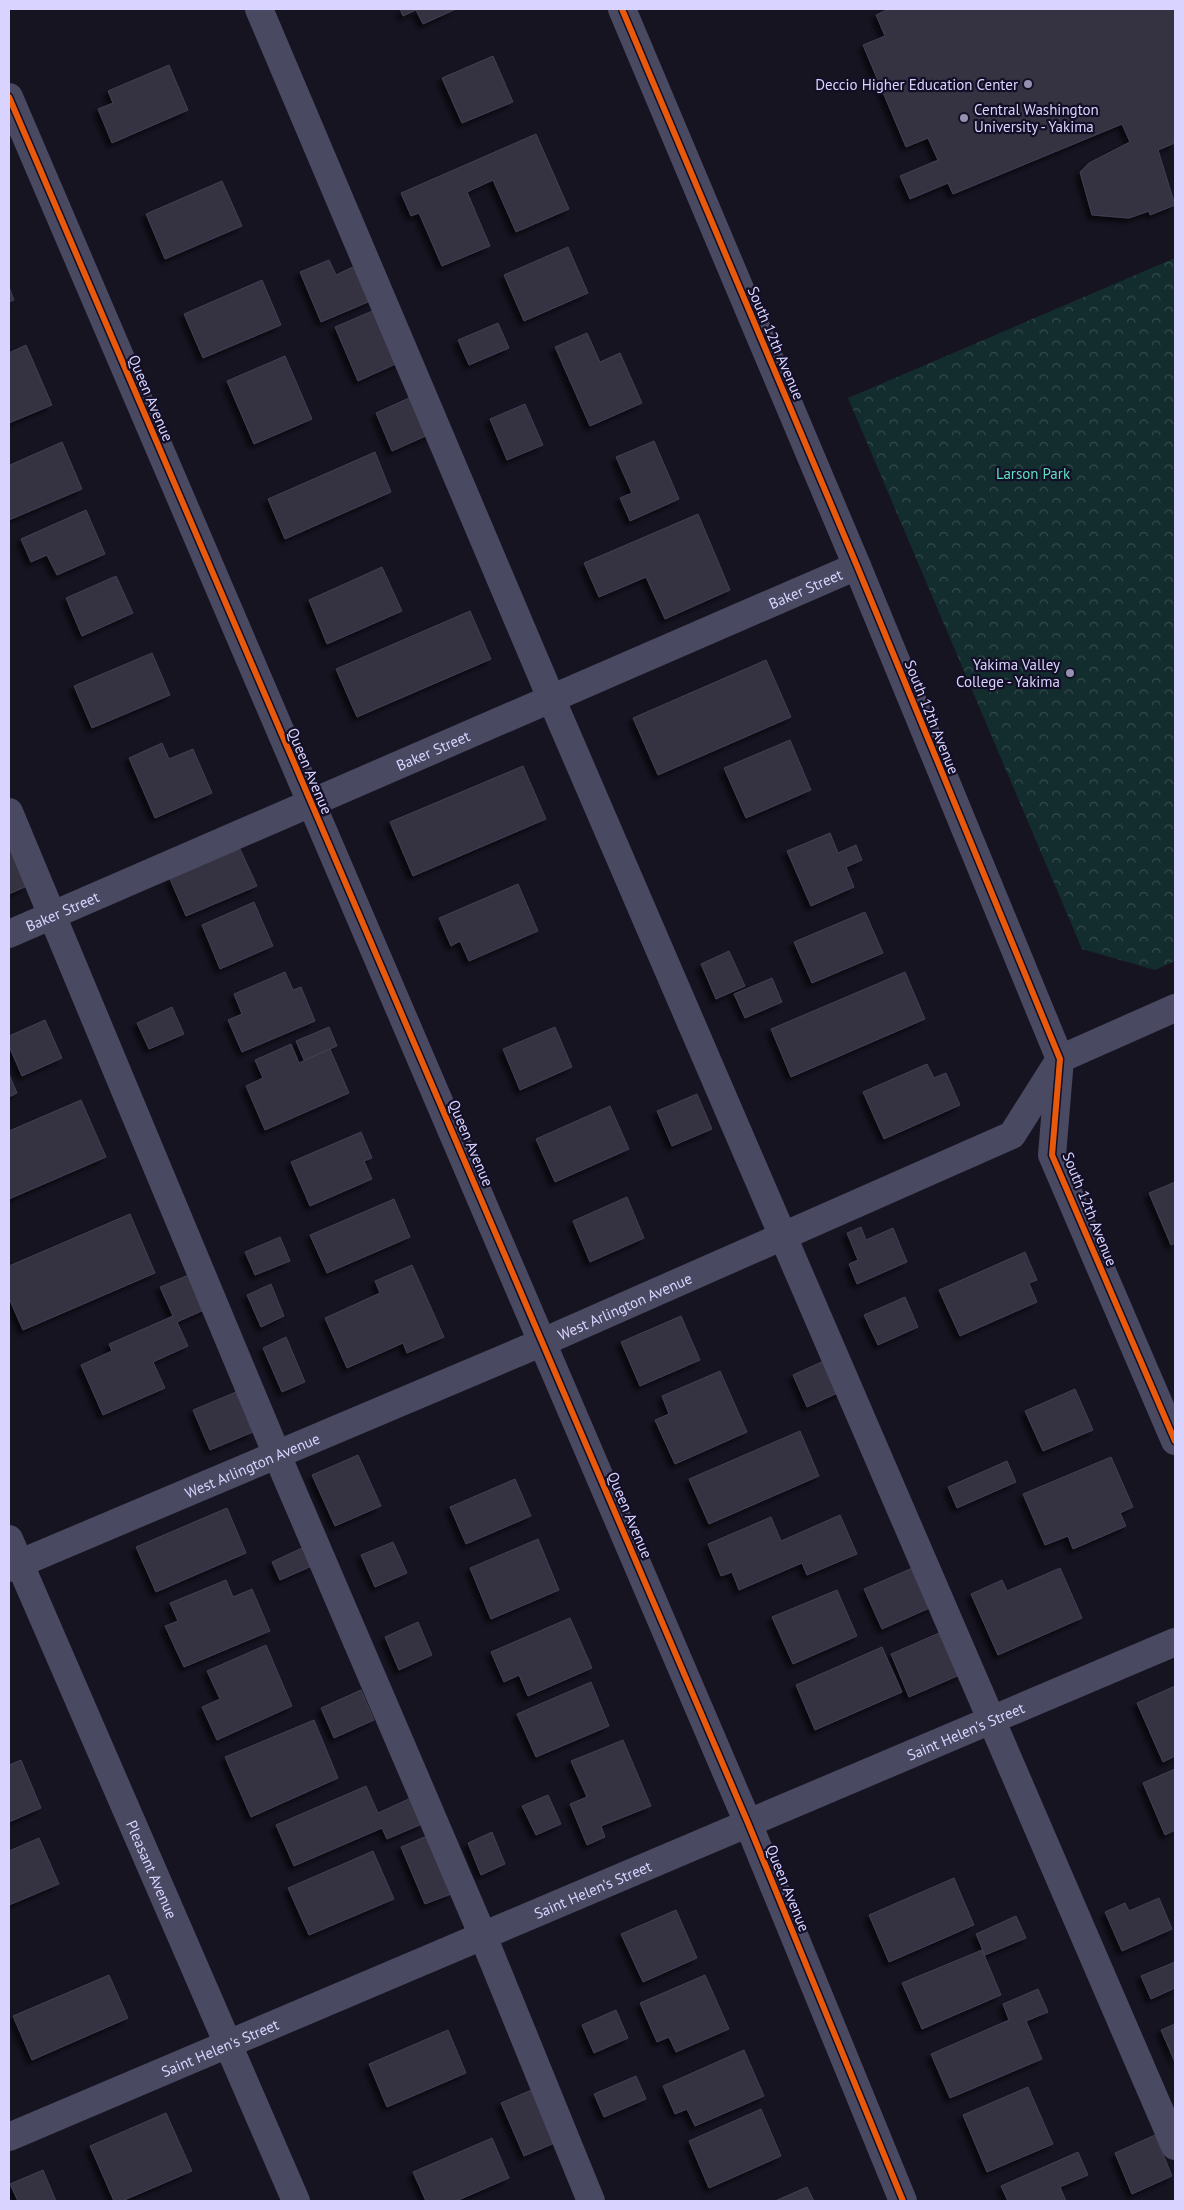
<svg xmlns="http://www.w3.org/2000/svg" width="1184" height="2210" viewBox="0 0 1184 2210" font-family="'PT Sans',sans-serif">
  <style>
    .park { fill: url(#park-crowns) }
    .building { fill: #343243; stroke: #433f54; filter: url(#shadow) }
    .lines { fill: none; stroke-linecap: round; stroke-linejoin: round }
    .minor { stroke: #4a4962; stroke-width: 28 }
    .cycleway-casing { stroke: #130f26; stroke-width: 9 }
    .cycleway { stroke: #e8590c; stroke-width: 6 }
    .poi-dot { fill: #9591b1; stroke: #130f26; stroke-width: 2 }
    .labels { text-anchor: middle; dominant-baseline: central; stroke-width: 4.5; stroke-linejoin: round; paint-order: stroke }
    .poi-label { font-size: 15px; fill: #d9d4ff; stroke: #130f26; text-anchor: end }
    .street-label { font-size: 15px; fill: #d9d4ff; stroke: #130f26 }
    .park-label { font-size: 15px; fill: #5fe0c0; stroke: #130f26 }
  </style>
  <defs>
    <pattern id="park-crowns" width="20" height="18" patternUnits="userSpaceOnUse" patternTransform="scale(1.25)"><rect width="20" height="18" fill="#132c2d"/><path d="M2 6a3 3 0 1 1 6 0M12 15a3 3 0 1 1 6 0" fill="none" stroke="#354a4c"/></pattern>
    <filter id="shadow"><feDropShadow dx="-4.5" dy="4.5" stdDeviation="2.5" flood-color="#0009"/></filter>
  </defs>
  <rect width="100%" height="100%" fill="#161421"/>
  <polygon class="park" points="1175,258 1175,961 1155,970 1082,949 848,398"/>
  <g class="building">
    <polygon points="400,9 456,9 423,24 416,10 403,16"/>
    <polygon points="889,9 1175,9 1175,143 1158,150 1175,205 1150,215 1149,211 1129,218 1092,215 1080,172 1089,163 1130,142 1122,124 953,194 948,183 910,199 900,176 938,160 928,138 906,147 863,45 885,36 876,15"/>
    <polygon points="493,56 513,102 462,123 442,78"/>
    <polygon points="169,65 188,110 112,143 98,109 113,103 108,91"/>
    <polygon points="536,134 569,209 516,232 493,180 467,192 490,246 442,266 419,213 411,216 401,193"/>
    <polygon points="222,181 242,226 165,259 146,214"/>
    <polygon points="568,247 588,293 524,321 504,275"/>
    <polygon points="329,260 336,275 359,264 375,299 321,322 300,272"/>
    <polygon points="262,280 281,325 203,358 184,314"/>
    <polygon points="9,287 14,300 9,302"/>
    <polygon points="377,309 400,362 358,381 335,327"/>
    <polygon points="498,323 509,348 469,365 458,340"/>
    <polygon points="587,333 600,362 620,353 642,403 590,426 555,347"/>
    <polygon points="26,345 52,405 9,423 9,353"/>
    <polygon points="285,356 312,419 254,444 227,381"/>
    <polygon points="420,393 437,431 392,451 376,413"/>
    <polygon points="525,404 543,445 507,460 490,419"/>
    <polygon points="654,441 679,499 630,521 620,498 632,493 616,457"/>
    <polygon points="62,442 82,489 9,520 9,463 10,465"/>
    <polygon points="375,452 391,492 285,539 268,499"/>
    <polygon points="86,510 105,554 57,575 47,555 31,562 21,539"/>
    <polygon points="698,514 730,590 665,619 646,577 599,597 584,563"/>
    <polygon points="382,567 402,611 327,644 309,600"/>
    <polygon points="116,576 133,613 82,636 66,598"/>
    <polygon points="470,611 491,659 357,717 336,669"/>
    <polygon points="152,653 170,695 92,728 74,686"/>
    <polygon points="766,660 791,717 658,775 633,718"/>
    <polygon points="790,740 811,790 746,818 724,768"/>
    <polygon points="162,743 169,759 193,749 212,793 155,818 129,758"/>
    <polygon points="523,766 546,819 413,876 390,822"/>
    <polygon points="830,833 838,853 856,845 862,860 846,867 854,887 811,906 787,851"/>
    <polygon points="9,845 27,886 9,894"/>
    <polygon points="240,849 257,886 186,916 170,879"/>
    <polygon points="518,884 538,931 469,961 460,941 451,946 439,918"/>
    <polygon points="254,902 273,946 220,969 202,925"/>
    <polygon points="865,912 883,953 812,983 794,942"/>
    <polygon points="729,951 745,986 716,999 701,964"/>
    <polygon points="285,972 293,990 301,987 315,1021 242,1052 228,1020 242,1014 234,994"/>
    <polygon points="905,972 925,1019 791,1077 771,1029"/>
    <polygon points="772,978 782,1002 745,1018 734,994"/>
    <polygon points="172,1007 184,1034 149,1049 137,1023"/>
    <polygon points="45,1020 62,1058 22,1076 9,1046 9,1036"/>
    <polygon points="329,1027 337,1046 304,1060 296,1041"/>
    <polygon points="555,1027 572,1067 520,1090 503,1049"/>
    <polygon points="291,1044 299,1063 330,1049 349,1093 265,1130 246,1086 263,1078 255,1060"/>
    <polygon points="927,1064 934,1078 946,1073 960,1105 884,1139 863,1092"/>
    <polygon points="9,1074 17,1093 9,1097"/>
    <polygon points="697,1094 712,1129 672,1146 657,1111"/>
    <polygon points="81,1100 106,1157 9,1199 9,1131"/>
    <polygon points="610,1106 629,1149 555,1182 536,1139"/>
    <polygon points="361,1132 372,1158 364,1161 372,1179 310,1206 291,1162"/>
    <polygon points="1175,1182 1175,1243 1171,1245 1149,1193"/>
    <polygon points="627,1197 644,1238 590,1262 573,1221"/>
    <polygon points="394,1199 410,1237 327,1273 310,1235"/>
    <polygon points="130,1214 155,1273 23,1330 9,1298 9,1266"/>
    <polygon points="861,1227 866,1240 893,1228 907,1262 857,1284 849,1264 858,1260 847,1233"/>
    <polygon points="280,1237 290,1261 255,1275 245,1252"/>
    <polygon points="1025,1252 1037,1280 1029,1283 1037,1302 960,1336 939,1290"/>
    <polygon points="412,1265 444,1337 407,1353 403,1343 347,1368 325,1318 380,1293 375,1281"/>
    <polygon points="191,1274 206,1309 177,1322 188,1346 153,1362 165,1388 103,1415 81,1365 112,1351 109,1344 173,1316 160,1287"/>
    <polygon points="271,1284 284,1316 261,1327 247,1295"/>
    <polygon points="905,1297 918,1327 878,1345 864,1315"/>
    <polygon points="681,1316 700,1360 640,1386 621,1342"/>
    <polygon points="286,1337 305,1382 282,1392 263,1348"/>
    <polygon points="828,1359 842,1391 807,1407 793,1375"/>
    <polygon points="720,1371 747,1432 675,1464 655,1420 669,1414 662,1396"/>
    <polygon points="1075,1389 1093,1430 1043,1451 1025,1411"/>
    <polygon points="236,1392 253,1432 210,1450 193,1410"/>
    <polygon points="800,1431 819,1476 709,1524 689,1479"/>
    <polygon points="358,1455 381,1506 335,1526 312,1475"/>
    <polygon points="1111,1457 1133,1507 1120,1513 1126,1526 1073,1549 1068,1536 1045,1545 1023,1494"/>
    <polygon points="1007,1461 1016,1482 957,1508 948,1487"/>
    <polygon points="515,1479 531,1516 466,1544 450,1507"/>
    <polygon points="227,1508 246,1553 156,1592 136,1547"/>
    <polygon points="840,1515 857,1554 807,1575 802,1563 739,1590 732,1572 721,1576 708,1544 771,1517 781,1541"/>
    <polygon points="538,1539 559,1590 491,1619 470,1568"/>
    <polygon points="393,1542 407,1573 375,1587 361,1555"/>
    <polygon points="304,1547 312,1566 280,1580 272,1562"/>
    <polygon points="917,1566 934,1606 882,1629 864,1589"/>
    <polygon points="1060,1568 1082,1618 998,1655 971,1594 1002,1580 1007,1591"/>
    <polygon points="226,1580 233,1597 252,1589 270,1631 184,1667 165,1626 178,1621 170,1603"/>
    <polygon points="837,1590 857,1636 793,1664 772,1617"/>
    <polygon points="570,1618 592,1668 528,1696 519,1675 504,1682 491,1652"/>
    <polygon points="418,1622 432,1655 399,1670 385,1637"/>
    <polygon points="946,1630 964,1673 909,1697 891,1654"/>
    <polygon points="266,1645 292,1706 217,1740 202,1707 220,1699 207,1671"/>
    <polygon points="882,1647 902,1692 815,1730 796,1685"/>
    <polygon points="591,1682 609,1726 536,1757 517,1714"/>
    <polygon points="1175,1686 1175,1756 1163,1762 1137,1703"/>
    <polygon points="361,1690 374,1720 334,1738 321,1708"/>
    <polygon points="314,1720 338,1778 251,1817 225,1757"/>
    <polygon points="623,1740 651,1806 601,1826 605,1837 587,1845 570,1804 587,1797 571,1761"/>
    <polygon points="21,1760 41,1808 9,1822 9,1765"/>
    <polygon points="1175,1769 1175,1830 1165,1835 1143,1783"/>
    <polygon points="366,1786 378,1813 411,1798 422,1824 387,1839 382,1828 294,1866 276,1825"/>
    <polygon points="548,1795 561,1824 536,1835 522,1806"/>
    <polygon points="492,1832 505,1864 481,1875 468,1843"/>
    <polygon points="427,1836 451,1894 425,1904 401,1847"/>
    <polygon points="39,1838 59,1884 9,1905 9,1851"/>
    <polygon points="373,1851 394,1899 309,1935 288,1888"/>
    <polygon points="954,1878 974,1925 889,1962 869,1915"/>
    <polygon points="1159,1898 1172,1929 1122,1951 1105,1912 1125,1903 1129,1911"/>
    <polygon points="676,1910 697,1958 643,1982 621,1934"/>
    <polygon points="1016,1916 1026,1938 985,1955 976,1934"/>
    <polygon points="982,1950 1001,1995 922,2029 902,1983"/>
    <polygon points="1175,1962 1175,1988 1151,1999 1141,1976"/>
    <polygon points="109,1975 128,2018 32,2060 13,2016"/>
    <polygon points="705,1975 729,2029 676,2052 669,2037 657,2042 640,2003"/>
    <polygon points="1038,1989 1048,2012 1026,2021 1042,2059 950,2098 931,2054 1009,2020 1003,2004"/>
    <polygon points="616,2010 628,2038 594,2053 582,2025"/>
    <polygon points="1175,2024 1175,2062 1161,2030"/>
    <polygon points="448,2030 466,2073 387,2107 369,2064"/>
    <polygon points="744,2050 764,2096 695,2126 687,2109 675,2114 663,2086"/>
    <polygon points="636,2076 646,2099 604,2117 594,2094"/>
    <polygon points="1028,2087 1053,2144 987,2172 963,2115"/>
    <polygon points="534,2089 557,2142 524,2156 501,2103"/>
    <polygon points="761,2109 781,2156 709,2188 689,2141"/>
    <polygon points="166,2113 192,2171 122,2201 114,2201 90,2146"/>
    <polygon points="1155,2135 1172,2176 1132,2194 1115,2153"/>
    <polygon points="492,2138 509,2178 456,2201 426,2201 413,2172"/>
    <polygon points="1078,2152 1088,2175 1060,2187 1066,2201 1008,2201 1001,2186"/>
    <polygon points="43,2170 56,2201 18,2201 10,2184"/>
    <polygon points="807,2187 814,2201 775,2201"/>
  </g>
  <g class="lines">
    <g class="minor">
      <polyline points="259,9 551,698 1175,2146"/>
      <polyline points="622,9 857,566 1060,1059 1052,1155 1175,1441"/>
      <polyline points="9,97 748,1823 903,2201"/>
      <polyline points="9,812 277,1455 483,1936 591,2201"/>
      <path id="s1" d="M 9,934 L 857,566"/>
      <path id="s2" d="M 9,1539 L 296,2201"/>
      <path id="s3" d="M 9,1568 L 543,1342 L 1012,1135 L 1060,1059 L 1175,1008"/>
      <path id="s4" d="M 9,2137 L 1175,1642"/>
    </g>
    <g class="cycleway-casing">
      <g id="cycleway">
        <polyline points="622,9 857,566 1060,1059 1052,1155 1175,1441"/>
        <polyline points="9,97 748,1823 903,2201"/>
      </g>
    </g>
    <use href="#cycleway" class="cycleway"/>
  </g>
  <g class="poi-dot">
    <circle cx="1028" cy="84" r="5"/>
    <circle cx="964" cy="118" r="5"/>
    <circle cx="1070" cy="673" r="5"/>
  </g>
  <g class="labels">
    <g class="poi-label">
      <text x="1018" y="84">Deccio Higher Education Center</text>
      <text x="974" y="109" text-anchor="start">Central Washington<tspan x="974" dy="17">University - Yakima</tspan></text>
      <text x="1060" y="664">Yakima Valley<tspan x="1060" dy="17">College - Yakima</tspan></text>
    </g>
    <g class="street-label">
      <text transform="translate(776 343) rotate(67)">South 12th Avenue</text>
      <text transform="translate(151 398) rotate(67)">Queen Avenue</text>
      <text stroke="none"><textPath href="#s1" startOffset="868">Baker Street</textPath></text>
      <text transform="translate(932 717) rotate(68)">South 12th Avenue</text>
      <text stroke="none"><textPath href="#s1" startOffset="462">Baker Street</textPath></text>
      <text transform="translate(310 771) rotate(67)">Queen Avenue</text>
      <text stroke="none"><textPath href="#s1" startOffset="58">Baker Street</textPath></text>
      <text transform="translate(471 1143) rotate(67)">Queen Avenue</text>
      <text transform="translate(1090 1209) rotate(68)">South 12th Avenue</text>
      <text stroke="none"><textPath href="#s3" startOffset="669">West Arlington Avenue</textPath></text>
      <text stroke="none"><textPath href="#s3" startOffset="264">West Arlington Avenue</textPath></text>
      <text transform="translate(630 1515) rotate(67)">Queen Avenue</text>
      <text stroke="none"><textPath href="#s4" startOffset="1039">Saint Helen's Street</textPath></text>
      <text stroke="none"><textPath href="#s2" startOffset="360">Pleasant Avenue</textPath></text>
      <text transform="translate(788 1888) rotate(68)">Queen Avenue</text>
      <text stroke="none"><textPath href="#s4" startOffset="634">Saint Helen's Street</textPath></text>
      <text stroke="none"><textPath href="#s4" startOffset="229">Saint Helen's Street</textPath></text>
    </g>
    <g class="park-label">
      <text x="1033" y="473">Larson Park</text>
    </g>
  </g>
  <rect width="1184" height="2210" fill="none" stroke="#d9d4ff" stroke-width="20"/>
</svg>
